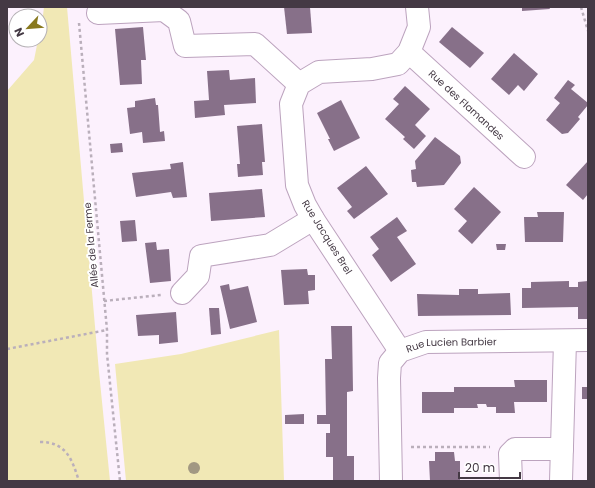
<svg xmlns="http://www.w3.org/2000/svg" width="595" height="488" viewBox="0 0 595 488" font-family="Poppins,sans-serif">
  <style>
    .green { fill: #f1e8b5 }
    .building { fill: #877089 }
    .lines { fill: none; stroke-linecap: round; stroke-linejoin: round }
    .minor-casing { stroke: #bca3be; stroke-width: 24 }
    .path { stroke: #baafbb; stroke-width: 2.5; stroke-dasharray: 3 3; stroke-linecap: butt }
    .minor { stroke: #fff; stroke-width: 22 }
    .tree { fill: #a29882 }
    .labels { text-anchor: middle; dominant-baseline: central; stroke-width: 4; stroke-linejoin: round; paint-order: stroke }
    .street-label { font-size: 10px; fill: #443944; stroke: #fff }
  </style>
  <rect width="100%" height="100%" fill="#fcf1fd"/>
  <g class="green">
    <polygon points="44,7 67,7 99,372 110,481 7,481 7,91 34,60 38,40 40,40"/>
    <polygon points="279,330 284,481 126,481 115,364 181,354"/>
  </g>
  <g class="building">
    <polygon points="284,7 310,7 312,33 287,34"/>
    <polygon points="522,7 549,7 550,9 522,11"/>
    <polygon points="143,27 146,60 141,60 142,84 120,85 115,29"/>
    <polygon points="452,27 484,53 470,68 439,42"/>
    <polygon points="514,53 538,74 524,91 518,85 509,95 491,79"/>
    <polygon points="229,70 230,80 255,78 256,103 224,105 225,115 195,118 194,101 209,100 207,71"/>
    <polygon points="568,80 575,85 571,89 588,103 588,105 578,117 580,119 568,133 562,134 546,120 560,103 554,98"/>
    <polygon points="405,86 430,109 415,125 426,136 414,149 403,139 405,137 385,119 399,104 393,99"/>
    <polygon points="155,98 156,105 158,105 160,132 164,131 165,141 143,143 142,132 130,134 127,108 135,107 135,101"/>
    <polygon points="341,100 360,138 334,151 328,139 330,139 317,113"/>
    <polygon points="262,124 265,162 262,162 263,175 238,177 237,164 240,164 237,126"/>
    <polygon points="435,137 460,156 461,163 444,185 417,187 416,182 412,182 411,170 416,169 415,161"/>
    <polygon points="122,143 123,152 111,153 110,144"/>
    <polygon points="588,161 588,194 583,200 566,185"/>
    <polygon points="183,162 187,197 173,198 171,192 136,197 132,173 171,169 170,164"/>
    <polygon points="366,166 388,194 354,219 347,211 352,207 337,188"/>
    <polygon points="474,187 501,212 472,244 458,231 467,221 454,209"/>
    <polygon points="262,189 265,217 211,221 209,193"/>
    <polygon points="537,212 564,212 563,242 525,242 524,217 538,217"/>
    <polygon points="397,217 407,231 397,237 416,264 391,282 372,255 379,249 370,237"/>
    <polygon points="135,220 137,241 122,242 120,221"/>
    <polygon points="156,242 157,250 169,249 171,281 150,283 145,243"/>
    <polygon points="496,244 506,244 505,250 497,250"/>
    <polygon points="307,269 308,275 315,275 315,290 308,291 309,304 284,305 281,270"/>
    <polygon points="569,281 569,287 578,287 578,282 588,281 588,319 578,319 578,307 522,308 522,288 531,288 531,282"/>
    <polygon points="229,284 230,290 248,286 257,322 230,329 220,286"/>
    <polygon points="459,289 478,289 478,294 510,293 511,315 418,316 417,294 459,295"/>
    <polygon points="209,308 219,308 221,334 211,335"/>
    <polygon points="176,312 178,342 159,344 159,335 138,336 136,315"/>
    <polygon points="331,326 352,326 353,391 347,392 347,456 354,456 354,481 333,480 333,457 326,457 326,433 330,433 330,424 317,424 317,415 326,415 325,359 332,359"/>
    <polygon points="514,380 547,380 547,402 514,402 515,413 496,413 496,407 487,407 486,404 477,404 478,408 454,408 454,413 422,413 422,392 454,392 454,387 515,387"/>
    <rect x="582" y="387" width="6" height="12"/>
    <polygon points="304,414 304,424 285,424 285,415"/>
    <polygon points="435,452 454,452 455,461 460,461 460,481 430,481 429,461 435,461"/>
  </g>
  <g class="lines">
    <g class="minor-casing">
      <g id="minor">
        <polyline points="98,13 164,10 179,21 185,46 255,44 299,84"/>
        <path id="s1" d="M 409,52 L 524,157"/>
        <polyline points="182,293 198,276 201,256 270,245 313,219"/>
        <polyline points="400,351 313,219 305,205 297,185 291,104 299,84 319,72 372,69 398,64 409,52 419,27 417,7"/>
        <path id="s2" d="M 391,481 L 389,378 L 390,363 L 400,351 L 426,342 L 588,340"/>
        <polyline points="511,481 510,454 515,449 562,449"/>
        <polyline points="561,481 565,341"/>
      </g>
    </g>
    <g class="path">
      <polyline points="581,7 588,31"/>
      <polyline points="79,23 107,330 107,354 120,481"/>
      <polyline points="104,301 161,295"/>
      <polyline points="7,349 107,330"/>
      <path d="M 40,442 C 67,442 72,460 79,481"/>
      <polyline points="411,447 490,447"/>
    </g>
    <use href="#minor" class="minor"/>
  </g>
  <circle class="tree" cx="194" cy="468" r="6"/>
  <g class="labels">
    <g class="street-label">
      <text stroke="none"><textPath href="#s1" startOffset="78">Rue des Flamandes</textPath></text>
      <text transform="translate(327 237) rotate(58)">Rue Jacques Brel</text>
      <text transform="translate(91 245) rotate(-95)">Allée de la Ferme</text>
      <text stroke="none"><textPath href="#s2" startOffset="186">Rue Lucien Barbier</textPath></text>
    </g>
  </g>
  <rect width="595" height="488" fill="none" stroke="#443944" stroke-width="16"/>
  <g transform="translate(28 28) rotate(244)"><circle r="19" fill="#ffffff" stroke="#b4b0b4"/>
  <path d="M0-3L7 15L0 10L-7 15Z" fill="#89791e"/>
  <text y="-6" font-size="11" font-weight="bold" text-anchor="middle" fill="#443944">N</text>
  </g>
  <path d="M459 472v6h61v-6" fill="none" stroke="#443944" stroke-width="2"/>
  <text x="465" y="472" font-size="12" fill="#443944" stroke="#ffffff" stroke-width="3" paint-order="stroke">20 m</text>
</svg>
